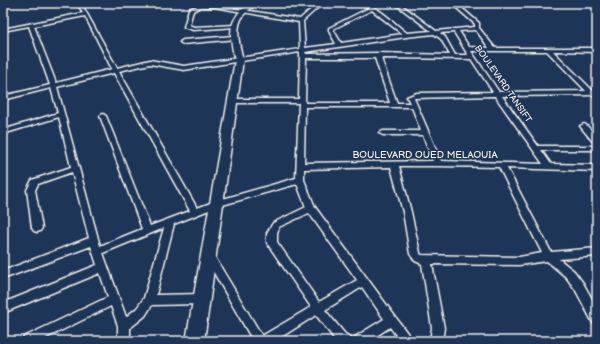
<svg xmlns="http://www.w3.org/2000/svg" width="600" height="344" viewBox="0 0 600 344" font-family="'Balsamiq Sans',sans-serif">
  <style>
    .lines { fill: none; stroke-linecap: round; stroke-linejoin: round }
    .street-casing { stroke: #f4f1e8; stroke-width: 3 }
    .secondary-casing { stroke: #f4f1e8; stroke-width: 3 }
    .street { fill: #1d3557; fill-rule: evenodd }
    .secondary { fill: #1d3557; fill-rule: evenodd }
    .labels { text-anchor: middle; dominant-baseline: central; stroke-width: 3; stroke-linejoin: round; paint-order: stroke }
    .far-street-label { font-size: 9px; fill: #f4f1e8; stroke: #1d3557 }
    .street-label { font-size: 10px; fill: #f4f1e8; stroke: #1d3557 }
  </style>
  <rect width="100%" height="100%" fill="#1d3557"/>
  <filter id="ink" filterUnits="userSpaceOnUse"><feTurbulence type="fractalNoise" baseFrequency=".025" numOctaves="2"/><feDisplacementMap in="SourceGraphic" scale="8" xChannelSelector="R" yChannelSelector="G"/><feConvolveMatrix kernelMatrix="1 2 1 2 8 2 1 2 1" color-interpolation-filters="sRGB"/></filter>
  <g filter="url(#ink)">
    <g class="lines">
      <g class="street-casing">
        <g id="street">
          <path d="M 77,3 L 81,3 L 117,68 L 150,60 L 184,66 L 300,49 L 299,22 L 214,7 L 201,7 L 193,11 L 189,25 L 194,27 L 236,25 L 238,26 L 236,27 L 193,30 L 184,27 L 189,9 L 200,5 L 214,5 L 300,19 L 318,3 L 323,3 L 303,21 L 305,48 L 336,44 L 329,31 L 329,28 L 369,8 L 361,3 C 375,3 396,25 407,33 L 431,31 L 394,3 L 399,3 L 436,31 L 475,27 L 475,24 L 451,3 L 456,3 L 479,23 L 479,28 L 495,48 L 597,48 L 597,52 L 553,51 L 593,91 L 597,91 L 597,95 L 502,96 L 538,146 L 597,146 L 597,150 L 541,150 L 551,164 L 597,165 L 597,171 L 507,168 L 551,252 L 597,248 L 597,256 L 559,259 L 574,271 L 583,283 L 597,308 L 597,324 L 593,323 L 575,289 L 566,277 L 547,261 L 519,265 L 432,264 L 444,328 L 442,341 L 430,341 L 432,328 L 422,264 L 415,261 L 410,254 L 403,212 L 391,167 L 304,169 L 304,180 L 315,207 L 413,341 L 400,341 L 390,327 L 369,341 L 353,341 L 355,337 L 384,319 L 362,287 L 325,310 L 345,334 L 350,337 L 352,341 L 336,341 L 316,315 L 275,341 L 253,341 L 205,257 L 207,254 L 210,253 L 213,254 L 262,336 L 311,307 L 267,243 L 267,233 L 273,223 L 306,207 L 297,184 L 219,206 L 174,224 L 156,295 L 202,294 L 206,296 L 207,299 L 206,302 L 202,304 L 152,305 L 145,316 L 130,328 L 130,341 L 118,341 L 118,326 L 111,306 L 40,341 L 22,341 L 24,337 L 108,297 L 100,273 L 3,313 L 3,303 L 97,265 L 91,246 L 3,279 L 3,271 L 89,238 L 72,172 L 38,184 L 35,190 L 42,228 L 40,231 L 37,232 L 34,231 L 32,228 L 27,190 L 32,180 L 71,167 L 59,117 L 3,134 L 3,130 L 58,113 L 51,88 L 3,100 L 3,96 L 50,85 L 29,26 L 3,31 L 3,29 L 83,13 ZM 372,10 L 402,34 L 341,43 L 333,29 ZM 85,16 L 112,69 L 56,83 L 34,26 ZM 476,30 L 489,48 L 469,47 L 459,31 ZM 454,32 L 468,55 L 455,55 L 445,37 L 440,33 ZM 434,34 L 441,39 L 450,55 L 377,53 L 306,54 L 305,52 L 406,37 ZM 471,51 L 547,51 L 586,91 L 499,92 ZM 300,52 L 299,99 L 232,99 L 229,101 L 232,103 L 299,103 L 296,178 L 216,201 L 197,208 L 119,71 L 150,64 L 184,70 ZM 306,58 L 375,58 L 390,103 L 305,103 ZM 381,58 L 471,59 L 493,92 L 417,93 L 407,97 L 410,103 L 397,103 ZM 114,73 L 190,211 L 150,226 L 106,116 L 103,114 L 101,115 L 100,116 L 142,229 L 100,246 L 57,87 ZM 495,96 L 543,164 L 441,161 L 414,98 ZM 305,107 L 412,107 L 421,131 L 383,131 L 379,133 L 383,135 L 423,135 L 433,161 L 304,163 ZM 399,166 L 438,166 L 499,167 L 542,253 L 519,257 L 421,255 L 420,253 L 411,212 ZM 309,213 L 357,280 L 319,302 L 277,242 L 277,233 L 279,227 ZM 164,228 L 144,298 L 137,308 L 126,317 L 103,253 Z"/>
          <polygon points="234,36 237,38 236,39 183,44 180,42 183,40"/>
          <polygon points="584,124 586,125 597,136 597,143 594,143 580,126"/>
        </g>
      </g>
      <g class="secondary-casing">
        <path id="secondary" d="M 250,3 L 257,3 C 253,8 246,10 243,16 C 234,28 240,47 243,60 L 204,341 L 186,341 L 235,60 C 229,35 227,19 250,3 Z"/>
      </g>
      <use href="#street" class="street"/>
      <use href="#secondary" class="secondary"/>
    </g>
  </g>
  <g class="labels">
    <g class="far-street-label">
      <text transform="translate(503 84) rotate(55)">BOULEVARD TANSIFT</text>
    </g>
    <g class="street-label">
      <text x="425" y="155">BOULEVARD OUED MELAOUIA</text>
    </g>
  </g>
  <rect width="600" height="344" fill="none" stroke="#1d3557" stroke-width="16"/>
  <rect x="8" y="8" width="584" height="328" fill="none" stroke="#f4f1e8" stroke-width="1.5" filter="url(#ink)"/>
</svg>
